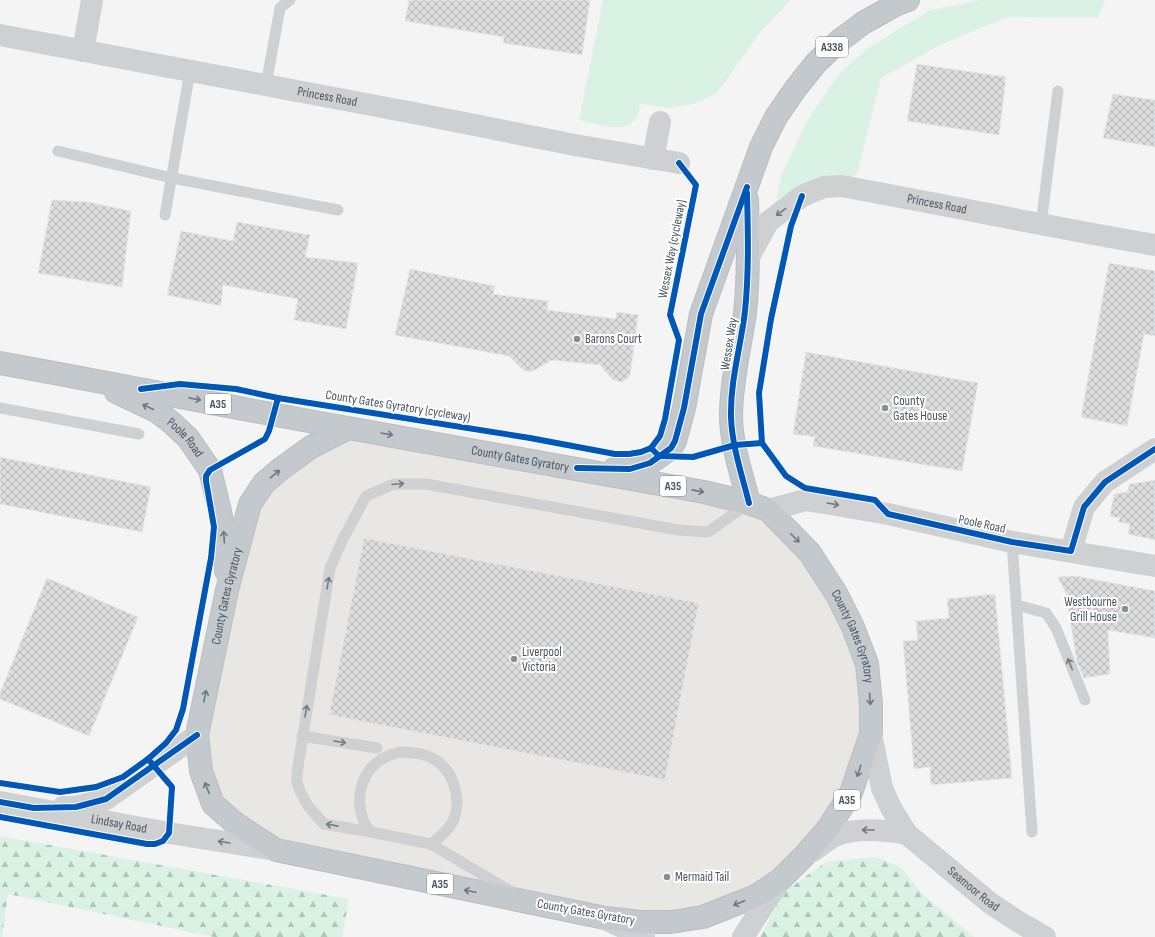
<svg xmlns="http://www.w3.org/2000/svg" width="1155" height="937" viewBox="0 0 1155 937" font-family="'Sofia Sans Condensed',sans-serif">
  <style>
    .commercial { fill: #e8e7e3 }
    .green { fill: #d9f2e3 }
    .forest { fill: url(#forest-firs) }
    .building { fill: url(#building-cross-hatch); stroke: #e5e6e7 }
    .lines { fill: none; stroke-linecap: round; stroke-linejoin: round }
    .trunk-casing { stroke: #b9bec3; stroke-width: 24 }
    .service { stroke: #ced0d2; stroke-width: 11 }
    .minor { stroke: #ced0d2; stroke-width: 22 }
    .tertiary { stroke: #ced0d2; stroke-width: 22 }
    .secondary { stroke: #ced0d4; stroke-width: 22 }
    .trunk { stroke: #c4c9cd; stroke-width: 22 }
    .cycleway-casing { stroke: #fff; stroke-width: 8 }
    .cycleway { stroke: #0057b8; stroke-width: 6 }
    .oneway { stroke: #727b83 }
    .oneway2 { stroke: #6f7881 }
    .poi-dot { fill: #868d94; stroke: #fff; stroke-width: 1.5 }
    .labels { text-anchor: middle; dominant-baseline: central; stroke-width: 4; stroke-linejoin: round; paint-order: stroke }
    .shield { fill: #fff; stroke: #808990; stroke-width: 1 }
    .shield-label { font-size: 12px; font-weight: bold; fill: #4a5661 }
    .street-label { font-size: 13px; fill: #4a5661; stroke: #fff }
    .poi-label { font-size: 13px; fill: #4a5661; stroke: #fff; text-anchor: start }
  </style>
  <defs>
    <pattern id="forest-firs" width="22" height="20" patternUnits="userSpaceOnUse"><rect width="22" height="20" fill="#d9f2e3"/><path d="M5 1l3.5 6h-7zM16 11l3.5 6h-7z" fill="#b2c7bb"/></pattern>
    <pattern id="building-cross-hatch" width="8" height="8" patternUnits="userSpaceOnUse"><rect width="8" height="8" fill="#ddddde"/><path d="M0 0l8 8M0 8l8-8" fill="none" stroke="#b5b6b7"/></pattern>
  </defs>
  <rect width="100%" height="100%" fill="#f4f4f4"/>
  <polygon class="commercial" points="348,428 749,503 837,595 871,704 851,793 780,880 671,922 276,850 236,824 201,771 250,504"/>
  <g class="green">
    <path d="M 603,0 L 791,0 L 761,31 L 717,93 L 694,104 L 671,108 L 640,104 C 639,109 638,116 634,121 C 623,134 593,123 579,120 Z"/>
    <polygon points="982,0 1105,0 1098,18 1008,17 942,44 881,78 857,174 850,178 800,186 776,200 782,174 807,121 829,88 842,71 868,48 930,10"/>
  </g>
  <g class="forest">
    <polygon points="0,836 349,899 342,937 214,937 8,894 2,937 0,937"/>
    <polygon points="875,857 901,867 920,892 974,937 760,937 785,891 826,862"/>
  </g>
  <g class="building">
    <polygon points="409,0 590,0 582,55 503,43 504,37 405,21"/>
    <polygon points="917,64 1006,77 999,135 907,121"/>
    <polygon points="1113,94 1155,100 1155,147 1103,138"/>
    <polygon points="52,200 88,202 131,211 122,287 38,273"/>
    <polygon points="237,222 310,235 305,257 358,263 346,329 294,320 298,299 223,285 221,306 167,295 181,231 233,241"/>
    <polygon points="1109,263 1155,271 1155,336 1144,334 1127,426 1081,417"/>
    <polygon points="410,269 495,286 493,294 548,301 547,310 616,319 617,312 638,315 630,376 622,382 613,380 600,365 552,360 533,371 524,371 509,356 395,335"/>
    <polygon points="806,352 978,383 962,471 813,446 815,437 793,434"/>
    <polygon points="0,457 151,487 142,532 0,504"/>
    <polygon points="1155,480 1155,540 1128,534 1130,524 1118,522 1120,518 1110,516 1114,494 1127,492 1130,484"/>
    <polygon points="364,538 699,603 665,780 329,715"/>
    <polygon points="1076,576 1155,591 1155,638 1108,630 1110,674 1084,678 1077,662 1066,593 1058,577"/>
    <polygon points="47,578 138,617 89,736 0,699 0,693"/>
    <polygon points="995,594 1012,778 931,785 930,767 914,769 903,641 918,640 916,621 949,618 947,599"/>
  </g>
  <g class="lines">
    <g class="trunk-casing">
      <g id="trunk">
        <path d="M 747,200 C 748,238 749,275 745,313 C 740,347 731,382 731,416 C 731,443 742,476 749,503"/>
        <path id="s5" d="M 0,363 C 122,385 243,410 365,431 L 704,492 L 749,503 L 768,510 L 810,553 L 837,595 L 853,627 L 867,664 L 871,704 L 871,734 L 851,793 L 827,830 L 804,856 L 780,880 L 756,896 L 703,917 L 671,922 L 640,922 L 605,918 L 276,850 L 236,824 L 213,804 L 201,771 L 197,735 L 227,590 L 250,504 L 264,483 L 282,468 L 311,447 L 348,428"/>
        <path id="s6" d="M 116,392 L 158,412 L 172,423 L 188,438 L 210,470 L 219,507 L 224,531 L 226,571"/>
        <polyline points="614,469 630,469 650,463 671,448 675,441 684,408 701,314 761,147 776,117 796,88 816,63 839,41 863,23 897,4 908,0"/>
      </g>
    </g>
    <g class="service">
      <polyline points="266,85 280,8 290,0"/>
      <polyline points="58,151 172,178 338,210"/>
      <polyline points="165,215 190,71"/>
      <polyline points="1041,224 1058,91"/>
      <polyline points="0,408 139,434"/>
      <polyline points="1012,542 1032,832"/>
      <polyline points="1017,605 1046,613 1056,628 1085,700"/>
      <polyline points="302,736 377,748"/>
      <path d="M 401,752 C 412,752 424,753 434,759 C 453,770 462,798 454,819 C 449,830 440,837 431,844 L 371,832 C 368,828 364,824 363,819 C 354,796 363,767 386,757 C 391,754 396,753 401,752 Z"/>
      <polyline points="371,832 324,824 308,806 300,791 297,782 297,773 330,568 343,539 366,496 394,484 426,484 678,530 708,532 749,503"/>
      <polyline points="431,844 512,892"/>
    </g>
    <g class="minor">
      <path id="s1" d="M 0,35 L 419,114 L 575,145 L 679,163"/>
      <polyline points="83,51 92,0"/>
      <polyline points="653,159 660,122"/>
      <path id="s2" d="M 749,257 L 768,222 L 802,196 L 824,187 L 841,186 C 946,205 1050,227 1155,245"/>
      <polyline points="768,510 806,500 888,514 1012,542 1155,566"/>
      <polyline points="1071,551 1084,507 1105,482 1155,449"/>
    </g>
    <g class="tertiary">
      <path id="s3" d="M 871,734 L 882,788 L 891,808 L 907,834 L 990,903 L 1019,922 L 1045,937"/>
      <path id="s4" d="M 0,802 L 169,833 L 276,850"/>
      <polyline points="63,807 76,807 106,799 197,735"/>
      <path d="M 811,852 C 819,847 827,840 835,836 C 856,827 885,830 907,834"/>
    </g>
    <g class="secondary">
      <polyline points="607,920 644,937"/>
      <polyline points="743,937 780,880"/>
    </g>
    <use href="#trunk" class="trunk"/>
    <g class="cycleway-casing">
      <g id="cycleway">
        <path d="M 747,193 C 748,233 749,272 745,311 C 741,346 730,381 731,417 C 732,446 742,475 749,503"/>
        <polyline points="141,389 180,384 236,389 278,398 530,438 615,454 629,454 641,452 651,448"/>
        <polyline points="762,443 759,393 771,319 791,226 802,196"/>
        <polyline points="651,448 659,456 693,457 735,445 762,443 786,476 805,488 875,500 888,514 1012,542 1071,551 1084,507 1105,482 1155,449"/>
        <polyline points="651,448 660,436 665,419 679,340 670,315 696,185 679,163"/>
        <polyline points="577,468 630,469 650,463 671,448 675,441 684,408 701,314 747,187"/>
        <polyline points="0,783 60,792 96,787 123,777 148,759 166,743 176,730 183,709 211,558 214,527 206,481 206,476 210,470 265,439 269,431 278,398"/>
        <polyline points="0,802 34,808 76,807 106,799 197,735"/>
        <polyline points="0,817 147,844 155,844 163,841 169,833 172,787 148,759"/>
      </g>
    </g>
    <use href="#cycleway" class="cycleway"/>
  </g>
  <defs><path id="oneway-shaft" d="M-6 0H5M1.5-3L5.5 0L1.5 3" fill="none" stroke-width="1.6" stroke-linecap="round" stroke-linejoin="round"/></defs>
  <g class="oneway">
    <use href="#oneway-shaft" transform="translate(781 212) rotate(143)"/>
    <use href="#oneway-shaft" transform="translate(398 484) rotate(-5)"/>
    <use href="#oneway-shaft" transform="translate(833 504) rotate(10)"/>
    <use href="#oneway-shaft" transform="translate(328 583) rotate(-81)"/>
    <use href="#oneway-shaft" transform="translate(1070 664) rotate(-112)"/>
    <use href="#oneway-shaft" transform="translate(306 711) rotate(-80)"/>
    <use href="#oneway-shaft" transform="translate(340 742) rotate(9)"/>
    <use href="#oneway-shaft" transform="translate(332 825) rotate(-169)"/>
    <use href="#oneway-shaft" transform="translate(868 830) rotate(-180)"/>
    <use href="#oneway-shaft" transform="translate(224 842) rotate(-171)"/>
  </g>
  <g class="oneway2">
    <use href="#oneway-shaft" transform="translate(195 399) rotate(11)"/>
    <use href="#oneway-shaft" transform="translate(148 407) rotate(-155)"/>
    <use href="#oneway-shaft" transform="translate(387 434) rotate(10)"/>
    <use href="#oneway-shaft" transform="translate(275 474) rotate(-40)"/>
    <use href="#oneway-shaft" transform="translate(698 491) rotate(11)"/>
    <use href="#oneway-shaft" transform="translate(224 537) rotate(-94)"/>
    <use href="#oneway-shaft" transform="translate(795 538) rotate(45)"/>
    <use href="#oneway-shaft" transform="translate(205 696) rotate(-78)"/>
    <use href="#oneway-shaft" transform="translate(870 699) rotate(86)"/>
    <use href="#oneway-shaft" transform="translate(859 771) rotate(108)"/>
    <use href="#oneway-shaft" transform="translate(207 788) rotate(-111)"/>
    <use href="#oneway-shaft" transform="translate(470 891) rotate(-168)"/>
    <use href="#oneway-shaft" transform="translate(739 903) rotate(157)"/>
  </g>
  <g class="poi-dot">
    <circle cx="577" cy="339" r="4"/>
    <circle cx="885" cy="408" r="4"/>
    <circle cx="1125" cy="609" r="4"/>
    <circle cx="514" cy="659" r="4"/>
    <circle cx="667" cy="877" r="4"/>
  </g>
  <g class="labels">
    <g class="shield">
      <rect x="816" y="37" width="32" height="20" rx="3"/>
      <rect x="205" y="394" width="26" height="20" rx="3"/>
      <rect x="660" y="476" width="26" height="20" rx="3"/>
      <rect x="834" y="790" width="26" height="20" rx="3"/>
      <rect x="427" y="874" width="26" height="20" rx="3"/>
    </g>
    <g class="shield-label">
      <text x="832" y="47">A338</text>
      <text x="218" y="404">A35</text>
      <text x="673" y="486">A35</text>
      <text x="847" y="800">A35</text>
      <text x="440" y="884">A35</text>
    </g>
    <g class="street-label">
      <text stroke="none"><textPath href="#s1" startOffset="333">Princess Road</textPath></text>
      <text stroke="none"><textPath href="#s2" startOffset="221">Princess Road</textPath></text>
      <text transform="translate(672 249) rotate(-79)">Wessex Way (cycleway)</text>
      <text transform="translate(729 344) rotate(-81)">Wessex Way</text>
      <text transform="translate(398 406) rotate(9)">County Gates Gyratory (cycleway)</text>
      <text stroke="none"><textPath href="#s6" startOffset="84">Poole Road</textPath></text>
      <text stroke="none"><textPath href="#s5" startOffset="529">County Gates Gyratory</textPath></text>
      <text transform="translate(982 524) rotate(12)">Poole Road</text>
      <text stroke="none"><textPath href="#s5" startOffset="2025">County Gates Gyratory</textPath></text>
      <text stroke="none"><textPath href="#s5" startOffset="937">County Gates Gyratory</textPath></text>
      <text stroke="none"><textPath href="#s4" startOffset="121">Lindsay Road</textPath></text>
      <text stroke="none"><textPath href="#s3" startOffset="194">Seamoor Road</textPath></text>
      <text transform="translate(586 912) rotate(10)">County Gates Gyratory</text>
    </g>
    <g class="poi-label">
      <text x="585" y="339">Barons Court</text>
      <text x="893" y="401">County<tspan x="893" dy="15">Gates House</tspan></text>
      <text x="1117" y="602" text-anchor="end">Westbourne<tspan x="1117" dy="15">Grill House</tspan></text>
      <text x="522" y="652">Liverpool<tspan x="522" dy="15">Victoria</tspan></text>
      <text x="675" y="877">Mermaid Tail</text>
    </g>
  </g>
</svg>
